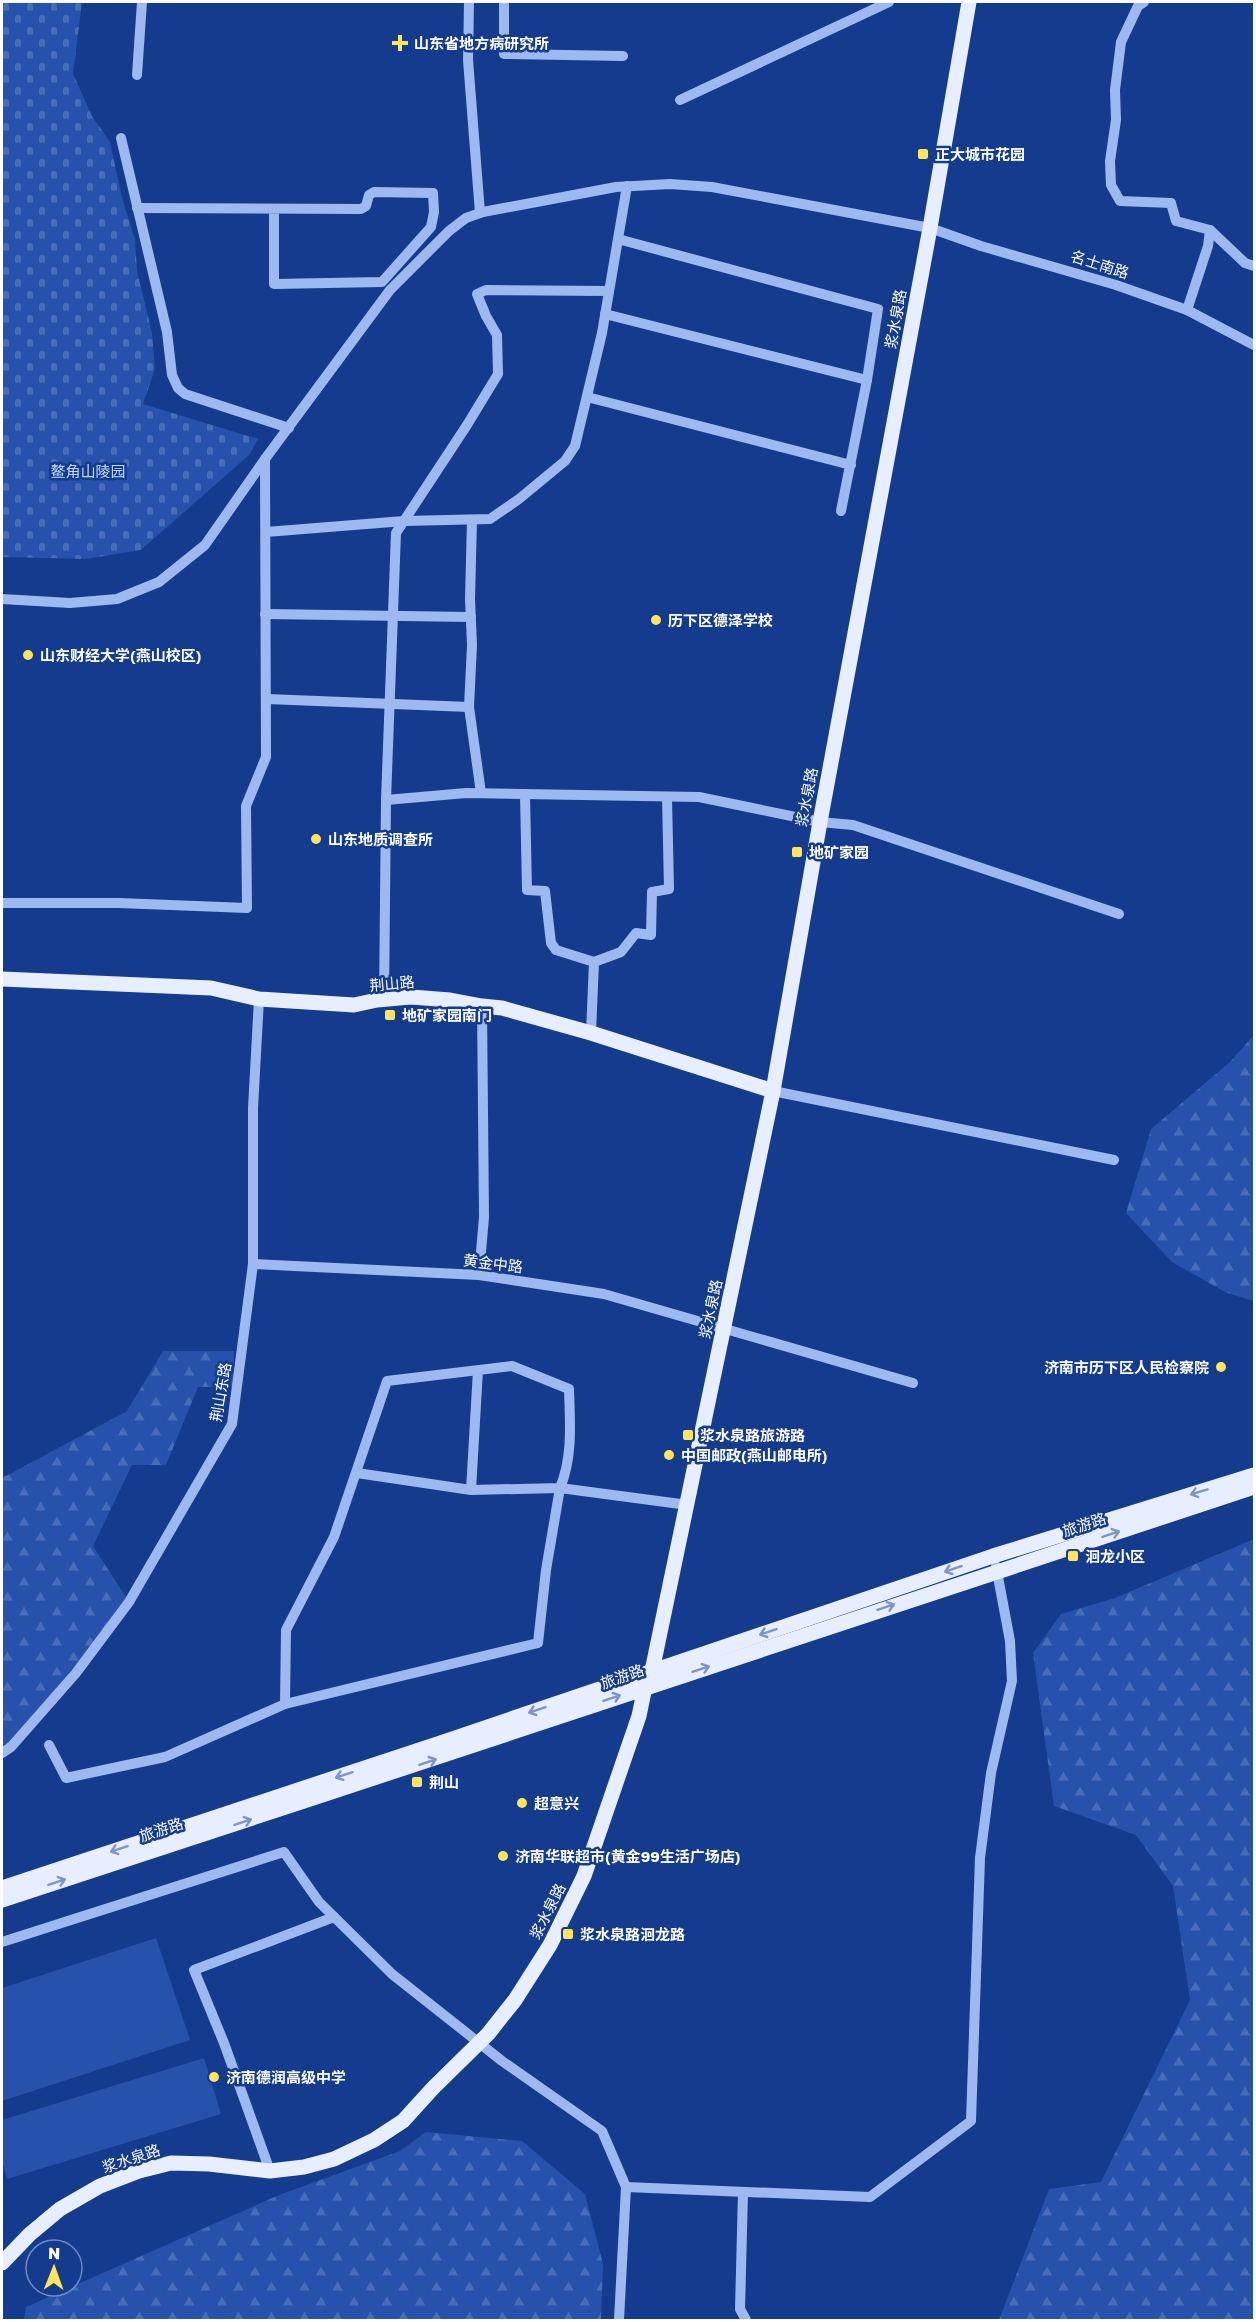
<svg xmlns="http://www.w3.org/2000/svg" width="1256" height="2322" viewBox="0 0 1256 2322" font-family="'Golos Text','Noto Sans SC',sans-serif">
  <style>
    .grass { fill: #2652ac }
    .forest { fill: url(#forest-firs) }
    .cemetery { fill: url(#cemetery-stones) }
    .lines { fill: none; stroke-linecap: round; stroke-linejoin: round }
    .minor { stroke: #9eb9f0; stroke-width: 10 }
    .major { stroke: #e7eeff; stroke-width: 15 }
    .oneway { stroke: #7e94c6 }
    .poi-dot { fill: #ffe45d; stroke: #143b8d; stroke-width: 2 }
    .labels { text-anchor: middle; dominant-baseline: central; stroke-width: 5; stroke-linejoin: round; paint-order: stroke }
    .poi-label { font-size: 15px; font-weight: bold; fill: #fff; stroke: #143b8d; text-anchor: start }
    .street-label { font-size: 15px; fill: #fff; stroke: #143b8d }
    .park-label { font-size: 15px; fill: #c5d7fc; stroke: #143b8d }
  </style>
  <defs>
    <pattern id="forest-firs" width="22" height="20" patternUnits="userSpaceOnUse" patternTransform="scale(1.5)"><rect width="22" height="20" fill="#2652ac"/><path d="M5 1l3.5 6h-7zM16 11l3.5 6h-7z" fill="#476cb8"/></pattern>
    <pattern id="cemetery-stones" width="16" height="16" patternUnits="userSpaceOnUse" patternTransform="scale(1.5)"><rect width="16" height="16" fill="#2652ac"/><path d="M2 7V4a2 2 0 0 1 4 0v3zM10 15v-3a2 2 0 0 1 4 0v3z" fill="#476cb8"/></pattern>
  </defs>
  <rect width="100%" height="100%" fill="#143b8d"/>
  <g class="grass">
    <polygon points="156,1938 190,2040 2,2101 2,1988"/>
    <polygon points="204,2058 221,2114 7,2179 2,2161 2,2120"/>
  </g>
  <g class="forest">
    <polygon points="1254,1035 1254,1301 1227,1293 1172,1262 1126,1213 1151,1129 1230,1062"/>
    <polygon points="163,1351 234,1351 232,1387 198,1387 166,1465 132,1465 93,1546 129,1602 2,1753 2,1476 6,1476 127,1411"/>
    <polygon points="1254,1539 1254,2320 999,2320 1049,2189 1101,2182 1190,2000 1173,1886 1136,1835 1054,1806 1033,1653 1061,1614 1115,1598"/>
    <polygon points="426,2132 522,2141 585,2194 603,2264 601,2320 24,2320 26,2307 279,2195 400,2151"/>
  </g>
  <polygon class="cemetery" points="2,2 82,2 73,74 92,116 110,142 122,198 135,239 137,271 152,333 155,369 143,404 258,439 249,455 141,550 86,559 2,557"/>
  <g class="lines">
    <g class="minor">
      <polyline points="469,2 468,60 480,213"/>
      <polyline points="504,2 504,54 623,56"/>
      <polyline points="1144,2 1138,6 1121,42 1115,90 1116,120 1110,161 1111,185 1120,201 1171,203 1176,221 1210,230 1208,246 1187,310"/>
      <polyline points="137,75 142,2"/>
      <polyline points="680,100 889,2"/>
      <polyline points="121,138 167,332 172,375 178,388 185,394 289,428"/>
      <polyline points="137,208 361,209 366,206 369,195 374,192 433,193 434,212 431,227 382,282 274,284 274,209"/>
      <polyline points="1210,230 1245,263 1254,266"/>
      <polyline points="618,239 878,309 867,380"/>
      <polyline points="605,314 867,380 841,511"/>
      <polyline points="587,397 851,465"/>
      <polyline points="472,520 470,599 472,645 469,707 481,793"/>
      <polyline points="266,532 404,521 490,519 519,499 565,461 575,446 602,333 627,186"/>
      <polyline points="2,599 70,603 117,599 159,582 205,545 265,459"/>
      <polyline points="265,614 471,617"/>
      <polyline points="267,699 469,707"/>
      <polyline points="525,794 527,890 545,891 551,943 556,950 594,962"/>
      <polyline points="386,800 396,533 467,425 498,374 497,335 486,316 477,294 486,290 609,291"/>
      <polyline points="2,903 119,903 247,908 246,806 266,757 265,459 390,290 449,231 466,218 483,212 616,187 670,184 712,187 930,228 981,246 1116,285 1187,310 1254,345"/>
      <polyline points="384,1000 386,800 466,793 699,797 820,822 853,825 1119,914"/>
      <polyline points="591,1033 594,962 621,952 636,933 651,935 652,892 669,889 667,797"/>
      <polyline points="773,1091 1114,1160"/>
      <polyline points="253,1264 479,1275 604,1294 913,1383"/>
      <polyline points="479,1275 484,1217 482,1006"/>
      <polyline points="357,1473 471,1490"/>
      <path d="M 285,1704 L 286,1630 L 334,1537 L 387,1381 L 512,1366 L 569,1389 C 570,1423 573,1457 560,1488 L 471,1490 L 478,1370"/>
      <polyline points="49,1745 66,1778 165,1757 285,1704 538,1643 546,1570 560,1488 688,1505"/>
      <polyline points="2,1753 11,1747 76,1673 129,1602 232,1424 253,1264 253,1108 259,999"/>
      <polyline points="2,1942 284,1852 319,1902 392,1974 502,2061 602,2131 626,2187 619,2320"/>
      <polyline points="270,2171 224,2043 194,1970 334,1917"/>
      <polyline points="626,2187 870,2197 971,2121 980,1858 991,1773 1012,1681 1010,1641 996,1566"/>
      <polyline points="743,2192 740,2309 746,2320"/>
    </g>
    <g class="major">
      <polyline points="2,979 211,988 259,999 354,1005 377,1000 411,997 450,1000 482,1006 502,1008 591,1033 773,1091"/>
      <polyline points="2,1888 440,1743 993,1556 1254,1475"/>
      <path d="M 2,1900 C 420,1764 837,1624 1254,1487"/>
      <polyline points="2,2263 30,2234 60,2209 100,2186 139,2171 171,2163 209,2164 270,2171 304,2167 334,2159 374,2140 403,2121 433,2088 488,2034 515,2000 550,1945 584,1876 639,1716 645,1687 652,1671 773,1091 820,822 930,228 969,2"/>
    </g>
  </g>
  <defs><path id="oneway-shaft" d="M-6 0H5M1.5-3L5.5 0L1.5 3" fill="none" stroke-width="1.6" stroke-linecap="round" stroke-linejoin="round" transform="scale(1.5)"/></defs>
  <g class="oneway">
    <use href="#oneway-shaft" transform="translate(1199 1492) rotate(163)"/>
    <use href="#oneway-shaft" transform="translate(1111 1534) rotate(-18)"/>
    <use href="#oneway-shaft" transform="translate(953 1569) rotate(161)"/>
    <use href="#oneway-shaft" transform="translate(886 1607) rotate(-18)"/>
    <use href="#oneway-shaft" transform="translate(768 1632) rotate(161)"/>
    <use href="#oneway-shaft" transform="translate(701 1669) rotate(-18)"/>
    <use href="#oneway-shaft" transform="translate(612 1698) rotate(-19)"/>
    <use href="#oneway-shaft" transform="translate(537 1710) rotate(161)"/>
    <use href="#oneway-shaft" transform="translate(428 1762) rotate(-19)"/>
    <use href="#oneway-shaft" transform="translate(344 1775) rotate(162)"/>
    <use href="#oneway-shaft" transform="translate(243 1822) rotate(-18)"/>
    <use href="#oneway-shaft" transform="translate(119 1849) rotate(162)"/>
    <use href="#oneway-shaft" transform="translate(57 1882) rotate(-18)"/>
  </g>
  <g class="poi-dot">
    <path d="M397 34h6v6h6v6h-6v6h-6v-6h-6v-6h6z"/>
    <rect x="917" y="148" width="12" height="12" rx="3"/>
    <circle cx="656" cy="620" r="6"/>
    <circle cx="28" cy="655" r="6"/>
    <circle cx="316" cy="839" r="6"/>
    <rect x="791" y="846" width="12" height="12" rx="3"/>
    <rect x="384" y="1009" width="12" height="12" rx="3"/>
    <circle cx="1221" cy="1367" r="6"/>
    <rect x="682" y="1429" width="12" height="12" rx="3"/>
    <circle cx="669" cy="1455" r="6"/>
    <rect x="1067" y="1550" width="12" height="12" rx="3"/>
    <rect x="411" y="1776" width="12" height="12" rx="3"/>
    <circle cx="522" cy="1803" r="6"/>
    <circle cx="503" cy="1856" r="6"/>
    <rect x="562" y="1928" width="12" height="12" rx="3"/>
    <circle cx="214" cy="2077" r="6"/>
  </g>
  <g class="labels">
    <g class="poi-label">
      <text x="414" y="43">山东省地方病研究所</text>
      <text x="935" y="154">正大城市花园</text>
      <text x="668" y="620">历下区德泽学校</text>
      <text x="40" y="655">山东财经大学(燕山校区)</text>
      <text x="328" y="839">山东地质调查所</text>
      <text x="809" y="852">地矿家园</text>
      <text x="402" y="1015">地矿家园南门</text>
      <text x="1209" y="1367" text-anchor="end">济南市历下区人民检察院</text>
      <text x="700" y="1435">浆水泉路旅游路</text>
      <text x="681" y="1455">中国邮政(燕山邮电所)</text>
      <text x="1085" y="1556">洄龙小区</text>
      <text x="429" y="1782">荆山</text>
      <text x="534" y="1803">超意兴</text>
      <text x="515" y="1856">济南华联超市(黄金99生活广场店)</text>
      <text x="580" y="1934">浆水泉路洄龙路</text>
      <text x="226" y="2077">济南德润高级中学</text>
    </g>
    <g class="street-label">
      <text transform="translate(1100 264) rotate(18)">名士南路</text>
      <text transform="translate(895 319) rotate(-80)">浆水泉路</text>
      <text transform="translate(806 797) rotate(-79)">浆水泉路</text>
      <text transform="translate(392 983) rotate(-5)">荆山路</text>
      <text transform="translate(493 1263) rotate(7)">黄金中路</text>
      <text transform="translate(710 1309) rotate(-78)">浆水泉路</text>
      <text transform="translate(220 1392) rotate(-80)">荆山东路</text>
      <text transform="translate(1084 1524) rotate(-18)">旅游路</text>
      <text transform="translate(622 1676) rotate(-19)">旅游路</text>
      <text transform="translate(161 1829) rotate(-18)">旅游路</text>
      <text transform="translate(547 1911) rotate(-63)">浆水泉路</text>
      <text transform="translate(131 2158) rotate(-18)">浆水泉路</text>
    </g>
    <g class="park-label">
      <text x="88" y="471">鳌角山陵园</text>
    </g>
  </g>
  <rect width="1256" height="2322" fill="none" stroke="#ffffff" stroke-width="6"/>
  <g transform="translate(54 2268) rotate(1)"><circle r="28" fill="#143b8d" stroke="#7289bb" stroke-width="1.5"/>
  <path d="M0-4.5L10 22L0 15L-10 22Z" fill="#ffe45d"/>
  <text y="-9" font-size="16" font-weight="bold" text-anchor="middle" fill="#ffffff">N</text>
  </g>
</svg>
